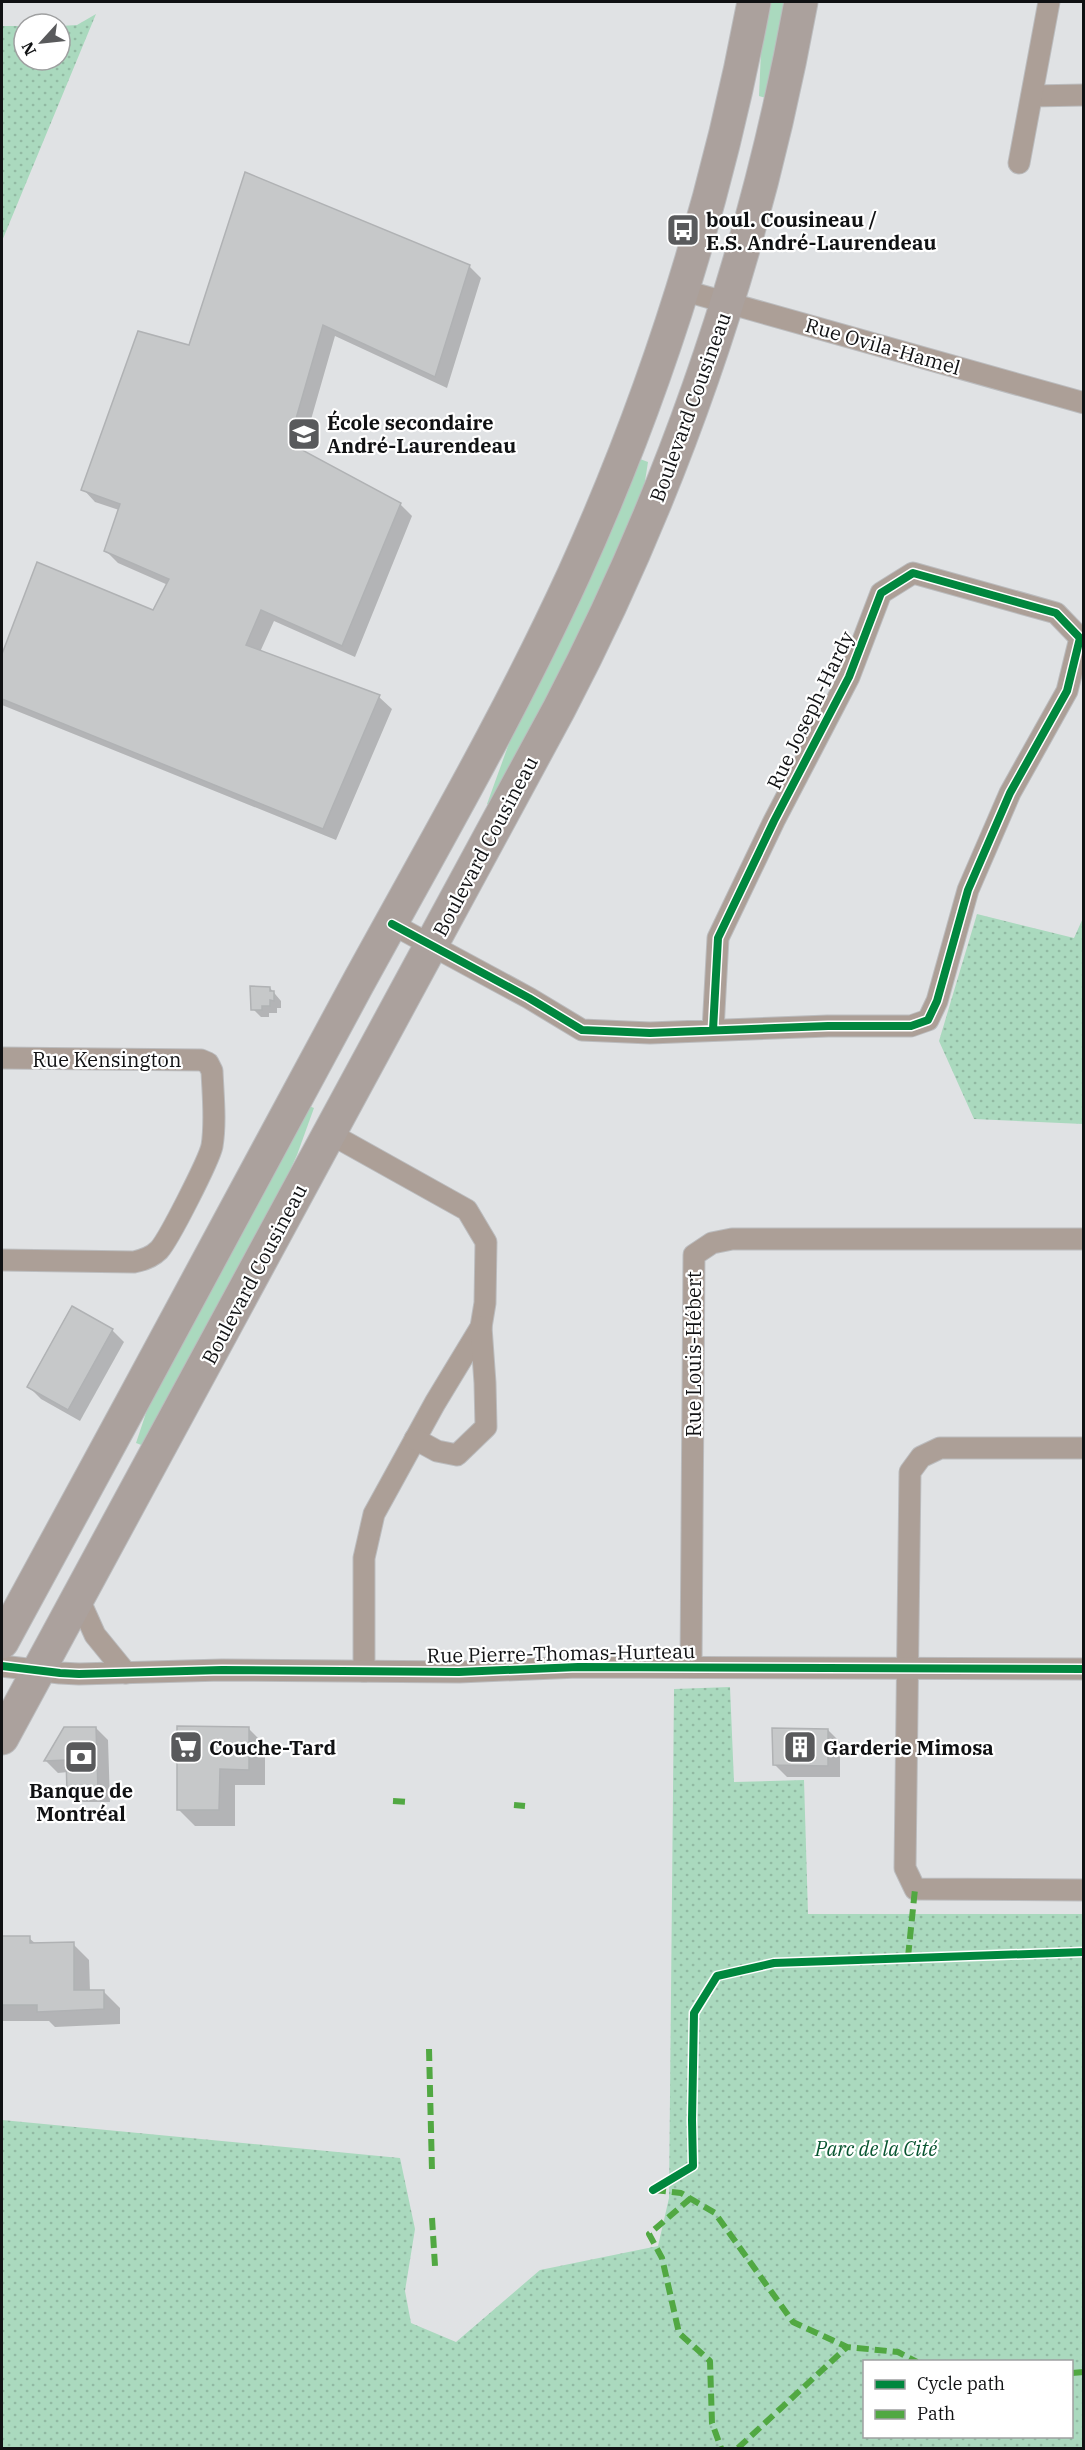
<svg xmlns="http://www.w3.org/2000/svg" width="1085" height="2450" viewBox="0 0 1085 2450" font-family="'IBM Plex Serif',serif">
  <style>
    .grass { fill: #aad9be }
    .park { fill: url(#park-dots); fill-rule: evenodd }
    .shadow { fill: #0003 }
    .building { fill: #c6c8c9; stroke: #b0b2b4; stroke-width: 1.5 }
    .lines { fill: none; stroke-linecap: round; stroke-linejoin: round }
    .street-casing { stroke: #bbbcbe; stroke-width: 23 }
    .primary-casing { stroke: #bbbcbe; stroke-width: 35 }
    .street { stroke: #ac9f97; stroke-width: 21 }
    .primary { stroke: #aba19d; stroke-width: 33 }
    .quiet { stroke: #51a842; stroke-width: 6; stroke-dasharray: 12 6; stroke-linecap: butt }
    .cycleway-casing { stroke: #fff; stroke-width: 11 }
    .cycleway { stroke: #00873e; stroke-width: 8 }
    .labels { text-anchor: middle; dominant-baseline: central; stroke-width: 4.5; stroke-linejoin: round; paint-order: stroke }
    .poi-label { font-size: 20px; font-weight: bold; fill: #101113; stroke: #fff; text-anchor: start }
    .street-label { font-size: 20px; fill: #101113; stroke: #fff }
    .park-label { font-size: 20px; font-style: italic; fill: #085530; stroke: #fff }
  </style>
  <defs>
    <pattern id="park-dots" width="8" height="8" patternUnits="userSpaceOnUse" patternTransform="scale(1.5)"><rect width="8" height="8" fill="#aad9be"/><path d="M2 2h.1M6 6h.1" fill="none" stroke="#91b9a2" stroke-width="1.8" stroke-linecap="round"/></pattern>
  </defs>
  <rect width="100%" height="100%" fill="#e0e2e4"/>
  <g class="grass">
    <polygon points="770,2 785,2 766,98 759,96 761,51"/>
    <polygon points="640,459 648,462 643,494 579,637 490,805 487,804 512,735 582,595"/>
    <polygon points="309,1106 314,1108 297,1155 281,1190 144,1446 136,1443 148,1407"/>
  </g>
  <g class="park">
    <polygon points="96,14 2,241 2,26 24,26 24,60 60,60 60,26 77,25"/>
    <polygon points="977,914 1074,938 1083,918 1083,1124 974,1119 939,1041"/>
    <path d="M 730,1687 L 734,1782 L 804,1780 L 808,1914 L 1083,1914 L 1083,2448 L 2,2448 L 2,2120 L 400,2158 L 415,2229 L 405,2291 L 411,2323 L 456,2342 L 540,2270 L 658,2246 L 669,2198 L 674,1689 ZM 864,2362 L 1072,2362 L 1072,2436 L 864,2436 Z"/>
  </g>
  <g class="shadow">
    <polygon points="469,266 481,278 447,388 335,336 302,451 400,504 412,516 355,657 274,621 260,652 379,697 392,709 336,840 2,705 2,659 38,564 154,612 168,585 118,563 106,551 119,510 95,502 83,489 190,346"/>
    <polygon points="270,988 281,1001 281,1008 277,1008 277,1013 269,1013 269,1017 261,1017 253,1009"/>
    <polygon points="112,1330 124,1342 80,1421 41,1399 28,1386"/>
    <polygon points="96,1728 108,1740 110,1802 81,1802 69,1790 68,1772 58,1773 46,1761"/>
    <polygon points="248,1728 265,1745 265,1785 235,1785 235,1826 195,1826 178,1809"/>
    <polygon points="828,1730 840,1742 840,1777 787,1777 775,1765"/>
    <polygon points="2,1938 29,1938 36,1944 73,1944 89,1960 90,1992 104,1992 120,2008 120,2024 55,2027 49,2021 2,2021"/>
  </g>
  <g class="building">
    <polygon points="245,172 470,265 435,377 323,325 289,443 401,503 342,646 261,610 246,645 380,695 323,829 2,699 2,654 37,562 153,610 169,579 104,551 120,504 81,490 138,331 189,345"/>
    <polygon points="250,986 270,987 270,991 274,991 274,1001 270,1000 270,1006 262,1006 262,1010 251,1010"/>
    <polygon points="72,1306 113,1329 68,1410 27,1387"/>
    <polygon points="177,1726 249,1727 249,1770 220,1769 219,1810 177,1810"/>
    <polygon points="64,1727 96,1727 98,1790 67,1791 66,1760 44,1761"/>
    <polygon points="772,1728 828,1729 828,1766 773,1765"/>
    <polygon points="2,1936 30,1936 30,1943 74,1942 74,1990 104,1990 104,2009 37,2012 37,2005 2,2005"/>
  </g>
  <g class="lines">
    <g class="street-casing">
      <g id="street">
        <polyline points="1032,96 1084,95"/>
        <polyline points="1019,163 1049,2"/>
        <polyline points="682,290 1084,403"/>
        <polyline points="392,924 529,998 582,1030 650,1033 828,1026 911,1026 928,1020 937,1001 968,890 1010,793 1067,691 1080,638 1056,613 913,573 881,593 849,677 774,821 718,938 713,1030"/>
        <path d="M 2,1058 L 201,1060 L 208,1063 L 212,1071 C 213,1095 216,1122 212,1146 C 209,1160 169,1239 159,1250 C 152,1257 144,1260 134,1262 L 2,1260"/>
        <polyline points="329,1133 467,1210 486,1242 485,1303 481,1327 435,1403 374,1514 364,1558 364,1671"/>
        <polyline points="415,1439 437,1451 457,1455 486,1427 485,1383 481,1327"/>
        <polyline points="1084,1448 940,1448 921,1457 910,1472 905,1868 915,1889 1084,1890"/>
        <polyline points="78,1597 95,1635 126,1673"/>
        <polyline points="2,1666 60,1673 79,1674 222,1670 459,1672 578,1667 1084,1669"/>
        <polyline points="691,1667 694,1255 712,1243 732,1239 1084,1239"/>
      </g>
    </g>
    <g class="primary-casing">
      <g id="primary">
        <path d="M 2,1642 C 122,1424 238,1203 357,985 C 431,850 510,714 574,574 C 657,391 717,199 754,2"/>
        <path d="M 2,1738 L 559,709 C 675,487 756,248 801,2"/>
      </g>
    </g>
    <use href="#street" class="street"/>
    <use href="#primary" class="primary"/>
    <g class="quiet">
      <polyline points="393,1801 407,1802"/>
      <polyline points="514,1805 525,1806"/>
      <polyline points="908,1957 915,1889"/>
      <polyline points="429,2049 432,2171"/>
      <polyline points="654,2190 681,2193 715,2213 793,2322 847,2347 898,2352 917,2362"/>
      <polyline points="691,2198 649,2234 662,2258 679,2333 710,2361 712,2423 721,2448"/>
      <polyline points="432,2218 435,2266"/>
      <polyline points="1072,2373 1084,2372"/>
      <polyline points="738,2448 847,2347"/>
    </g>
    <g class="cycleway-casing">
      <g id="cycleway">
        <polyline points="392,924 529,998 582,1030 650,1033 828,1026 911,1026 928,1020 937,1001 968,890 1010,793 1067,691 1080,638 1056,613 913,573 881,593 849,677 774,821 718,938 713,1030"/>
        <polyline points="2,1666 60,1673 79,1674 222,1670 459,1672 578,1667 1084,1669"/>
        <polyline points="653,2190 693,2166 692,2120 694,2013 717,1976 774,1963 1084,1952"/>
      </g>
    </g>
    <use href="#cycleway" class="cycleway"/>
  </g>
  <defs>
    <g id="bus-square" transform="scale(1.725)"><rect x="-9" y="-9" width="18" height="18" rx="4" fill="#595a5c" stroke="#fff"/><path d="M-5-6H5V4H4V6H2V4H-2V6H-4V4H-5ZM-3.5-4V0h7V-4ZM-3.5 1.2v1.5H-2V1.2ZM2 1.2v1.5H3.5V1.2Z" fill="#fff"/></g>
    <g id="school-square" transform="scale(1.725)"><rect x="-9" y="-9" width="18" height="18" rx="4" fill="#595a5c" stroke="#fff"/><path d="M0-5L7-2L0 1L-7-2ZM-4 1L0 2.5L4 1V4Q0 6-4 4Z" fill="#fff"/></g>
    <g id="supermarket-square" transform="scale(1.725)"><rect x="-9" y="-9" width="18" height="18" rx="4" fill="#595a5c" stroke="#fff"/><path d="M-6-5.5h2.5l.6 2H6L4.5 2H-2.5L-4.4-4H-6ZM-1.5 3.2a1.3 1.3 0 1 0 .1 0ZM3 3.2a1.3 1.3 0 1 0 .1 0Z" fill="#fff"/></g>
    <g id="building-square" transform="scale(1.725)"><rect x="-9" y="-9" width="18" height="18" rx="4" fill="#595a5c" stroke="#fff"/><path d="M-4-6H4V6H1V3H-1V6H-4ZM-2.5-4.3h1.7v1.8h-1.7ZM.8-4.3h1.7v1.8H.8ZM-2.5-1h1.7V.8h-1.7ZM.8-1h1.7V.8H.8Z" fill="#fff"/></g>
    <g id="bank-square" transform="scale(1.725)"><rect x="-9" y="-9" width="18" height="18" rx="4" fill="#595a5c" stroke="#fff"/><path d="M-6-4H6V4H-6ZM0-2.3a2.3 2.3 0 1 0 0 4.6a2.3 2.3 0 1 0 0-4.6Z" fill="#fff"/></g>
  </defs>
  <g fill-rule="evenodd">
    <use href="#bus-square" x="683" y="230"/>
    <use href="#school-square" x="304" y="434"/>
    <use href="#supermarket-square" x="186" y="1747"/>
    <use href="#building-square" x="800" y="1747"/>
    <use href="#bank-square" x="81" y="1757"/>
  </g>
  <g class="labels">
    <g class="poi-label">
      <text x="706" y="219">boul. Cousineau /<tspan x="706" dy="23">E.S. André-Laurendeau</tspan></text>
      <text x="327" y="422">École secondaire<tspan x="327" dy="23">André-Laurendeau</tspan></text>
      <text x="209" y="1747">Couche-Tard</text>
      <text x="823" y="1747">Garderie Mimosa</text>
      <text x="81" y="1790" text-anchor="middle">Banque de<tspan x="81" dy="23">Montréal</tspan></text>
    </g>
    <g class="street-label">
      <text transform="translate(883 346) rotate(16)">Rue Ovila-Hamel</text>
      <text transform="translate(690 407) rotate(-70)">Boulevard Cousineau</text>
      <text transform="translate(810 710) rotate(-64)">Rue Joseph-Hardy</text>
      <text transform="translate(485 846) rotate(-62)">Boulevard Cousineau</text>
      <text x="107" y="1059">Rue Kensington</text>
      <text transform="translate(254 1274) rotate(-62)">Boulevard Cousineau</text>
      <text transform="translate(693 1354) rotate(-90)">Rue Louis-Hébert</text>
      <text transform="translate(561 1653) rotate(-1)">Rue Pierre-Thomas-Hurteau</text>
    </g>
    <g class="park-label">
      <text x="876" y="2148">Parc de la Cité</text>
    </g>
  </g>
  <rect width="1085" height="2450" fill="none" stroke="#101113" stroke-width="6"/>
  <rect x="863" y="2360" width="210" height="78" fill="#ffffff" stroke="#9fa0a1" stroke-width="1.5"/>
  <rect x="875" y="2380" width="30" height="9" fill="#00873e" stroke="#9fa0a1" stroke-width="1.5"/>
  <text x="917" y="2390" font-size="18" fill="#101113">Cycle path</text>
  <rect x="875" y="2410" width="30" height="9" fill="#51a842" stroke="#9fa0a1" stroke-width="1.5"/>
  <text x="917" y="2420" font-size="18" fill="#101113">Path</text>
  <g transform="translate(42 42) rotate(243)"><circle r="28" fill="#ffffff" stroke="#9fa0a1" stroke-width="1.5"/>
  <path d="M0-4.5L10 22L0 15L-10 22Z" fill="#595a5c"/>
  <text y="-9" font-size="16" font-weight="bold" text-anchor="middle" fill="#101113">N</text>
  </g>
</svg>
